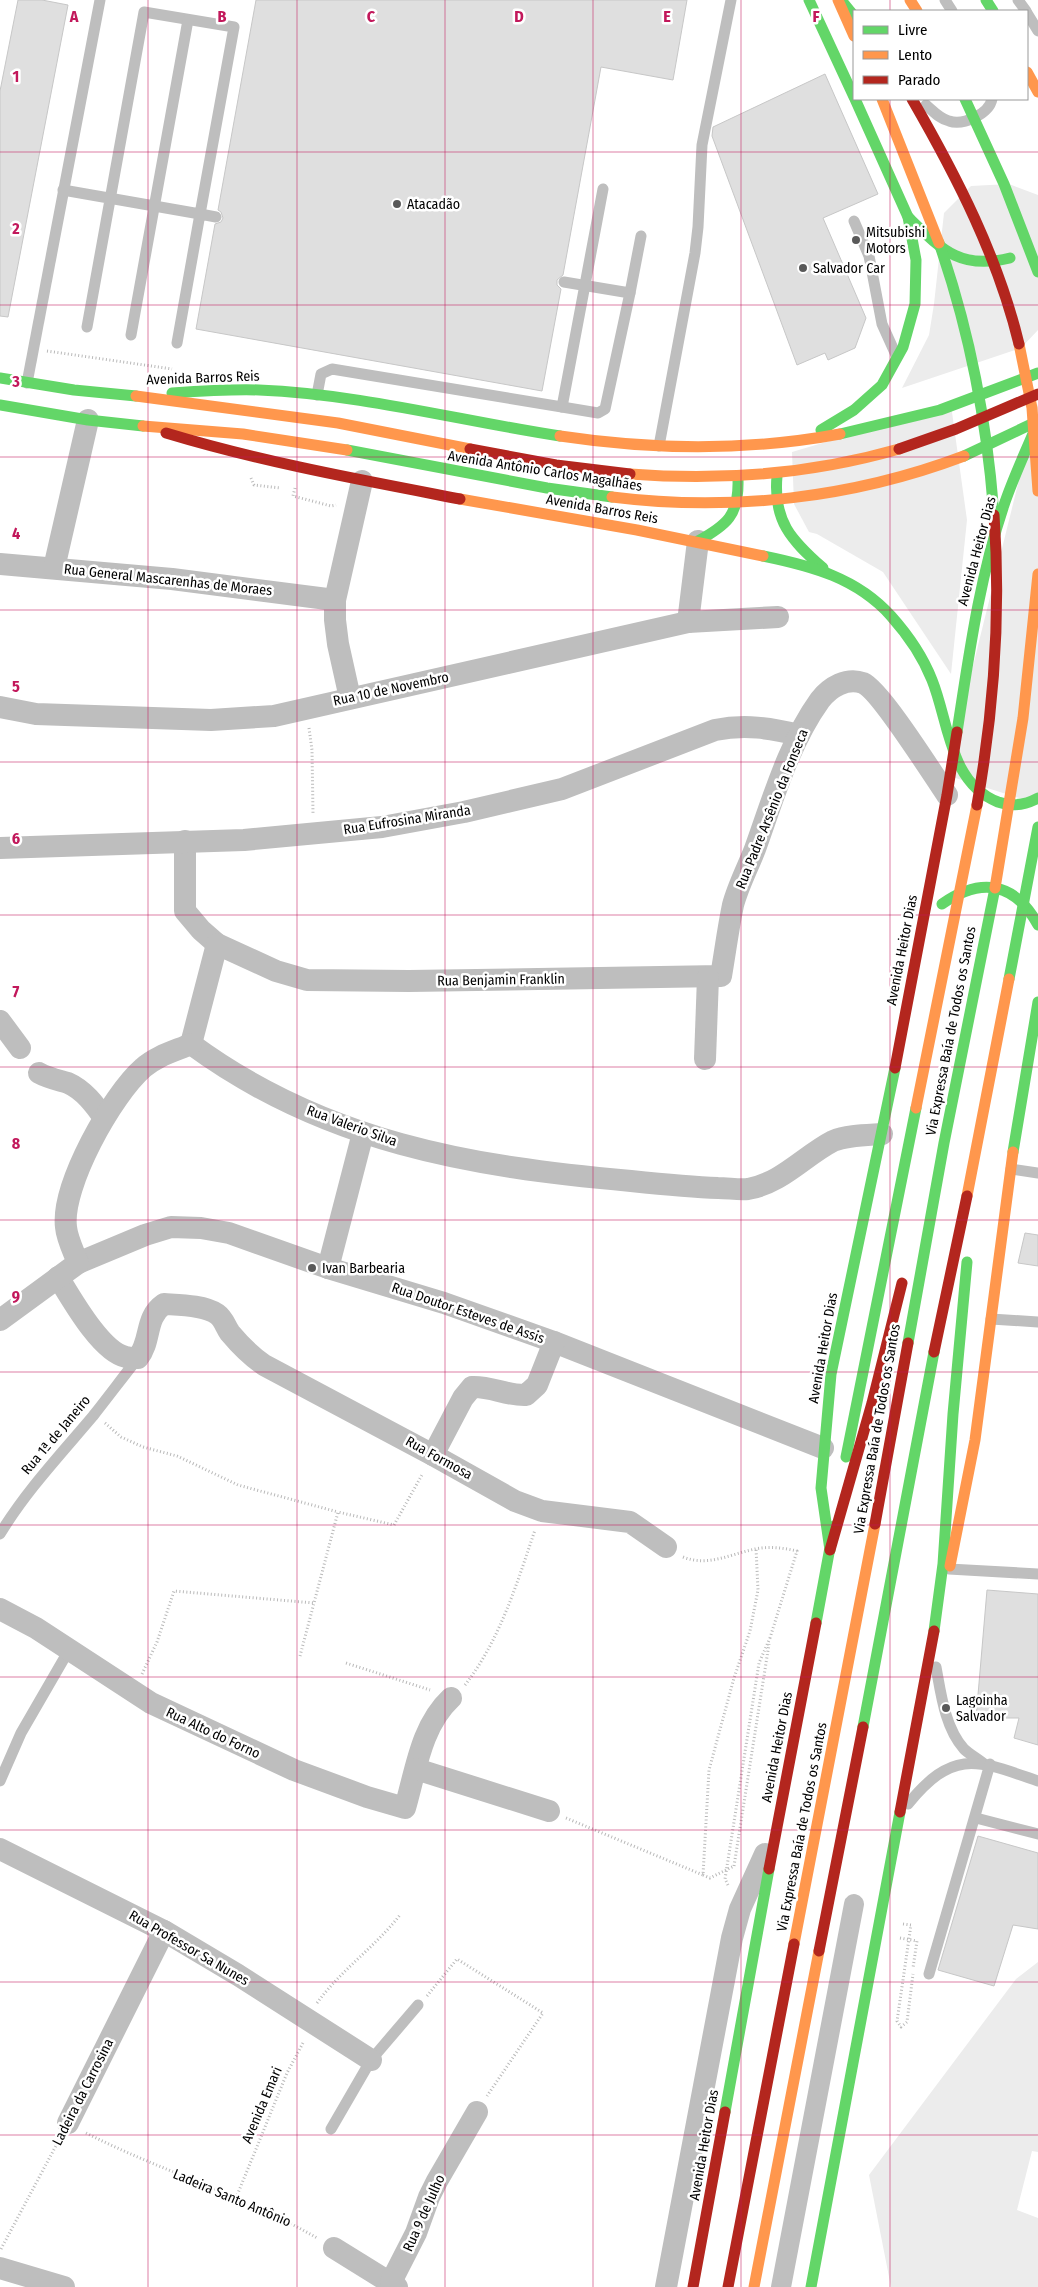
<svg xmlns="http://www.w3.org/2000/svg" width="1038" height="2287" viewBox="0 0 1038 2287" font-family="'Fira Sans Condensed',sans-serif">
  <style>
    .green { fill: #ececec }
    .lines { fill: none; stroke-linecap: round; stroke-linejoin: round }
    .canal { stroke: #bfbfbf; stroke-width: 20 }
    .building { fill: #dfdfdf; stroke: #c7c7c7 }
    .path { stroke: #b9b9b9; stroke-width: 3; stroke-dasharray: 1 2.5; stroke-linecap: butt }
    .lane { stroke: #bebebe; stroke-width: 11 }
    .street { stroke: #bebebe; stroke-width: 22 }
    .fast { stroke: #63d668; stroke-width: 11 }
    .slow { stroke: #ff974d; stroke-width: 11 }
    .jam { stroke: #b3261e; stroke-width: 11 }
    .grid { fill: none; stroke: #c2185b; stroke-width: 1; stroke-opacity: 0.55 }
    .poi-dot { fill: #595959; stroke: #fff; stroke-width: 2 }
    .labels { text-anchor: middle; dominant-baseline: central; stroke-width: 5; stroke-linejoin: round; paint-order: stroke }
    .poi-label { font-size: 14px; fill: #000; stroke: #fff; text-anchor: start }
    .street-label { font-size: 14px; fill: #000; stroke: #fff }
    .grid-label { font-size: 16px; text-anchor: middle; font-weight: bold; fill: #c2185b; stroke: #fff; stroke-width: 5; stroke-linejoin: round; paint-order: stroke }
  </style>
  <rect width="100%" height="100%" fill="#fff"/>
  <g class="green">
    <polygon points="1009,184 1038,195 1038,330 1021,348 902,388 929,335 934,304 944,213 971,186"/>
    <polygon points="1038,403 1038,804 946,775"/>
    <polygon points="951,405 967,520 951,674 883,572 817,534 809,532 794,504 792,452"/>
    <polygon points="1038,1962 1038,2152 1032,2151 1017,2210 1038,2218 1038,2287 891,2287 869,2175 1016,1979"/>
  </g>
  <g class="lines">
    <polyline class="canal" points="781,2287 854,1904"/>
  </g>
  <g class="building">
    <polygon points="18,0 42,0 68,5 8,317 0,316 0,91"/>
    <polygon points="256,0 687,0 673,80 601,67 563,275 557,280 557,285 561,289 542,391 196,329 215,224 221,222 223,218 221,212 218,210"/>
    <polygon points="825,74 878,194 823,218 866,318 855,348 828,360 825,353 797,365 712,136 713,127"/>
    <polygon points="1025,1233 1038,1235 1038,1266 1018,1263"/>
    <polygon points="987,1590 1038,1594 1038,1745 1014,1738 1019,1718 976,1718"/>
    <polygon points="978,1836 1038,1853 1038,1929 1013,1925 994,1986 938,1970"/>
  </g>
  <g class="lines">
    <g class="path">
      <polyline points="47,351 172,369"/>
      <polyline points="251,478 254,485 280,488"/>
      <polyline points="295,488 293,496 331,506 336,505"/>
      <polyline points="309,728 312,750 313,814"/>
      <polyline points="105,1423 121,1437 143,1447 177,1456 238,1485 338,1512"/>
      <path d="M 683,1557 C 708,1567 731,1554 755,1549 C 769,1546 784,1548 797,1551 L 770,1638"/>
      <polyline points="300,1656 338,1512 394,1525 423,1473"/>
      <polyline points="346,1663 430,1690"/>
      <polyline points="142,1674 157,1642 174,1591 314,1603"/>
      <path d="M 465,1685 C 500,1640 517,1583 535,1530"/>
      <polyline points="566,1818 703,1875 709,1770 734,1678 750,1631 758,1590 756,1548"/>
      <polyline points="734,1866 769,1644"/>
      <polyline points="703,1875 710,1878 734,1866"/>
      <polyline points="728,1885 725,1879 759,1663 770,1638"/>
      <polyline points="903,1924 911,1925 897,2021 901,2027 907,2022 913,1974"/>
      <polyline points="900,1938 917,1941 913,1968"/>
      <polyline points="427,1996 457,1959 543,2013 487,2096"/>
      <path d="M 317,2003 C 341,1970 375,1947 400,1915"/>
      <path d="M 86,2133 C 161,2171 243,2195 317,2238"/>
      <polyline points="236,2198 287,2073 304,2041"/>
      <polyline points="1,2249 59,2140"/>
    </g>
    <g class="lane">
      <polyline points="945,0 952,11"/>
      <polyline points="1018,0 1026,11"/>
      <polyline points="1027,13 1038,31"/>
      <path d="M 926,105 C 933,111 940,119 949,121 C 963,126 989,114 992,99"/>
      <path d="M 63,190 C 109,198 155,206 200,214 L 234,27 L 144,12 L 87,327"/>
      <polyline points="854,221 869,256 882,324 896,355"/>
      <polyline points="564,282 630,293 641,236"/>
      <polyline points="131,335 188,20"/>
      <polyline points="177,343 200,214 216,217"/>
      <polyline points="27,383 100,0"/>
      <polyline points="317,395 321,374 332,369 562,407 603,189"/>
      <polyline points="562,407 598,413 605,409 630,293"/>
      <polyline points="659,446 695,253 698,227 702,145 731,0"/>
      <polyline points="1011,1169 1038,1173"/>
      <polyline points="991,1319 1038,1322"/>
      <path d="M 0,1534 C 26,1491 61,1454 93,1416 C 108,1397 123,1377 138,1358"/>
      <polyline points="949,1569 1038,1574"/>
      <path d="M 936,1667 C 941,1694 945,1728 964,1749 C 969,1754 977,1758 983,1763"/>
      <polyline points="0,1781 21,1733 69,1650"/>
      <path d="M 908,1804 C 954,1748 977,1760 1038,1781"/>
      <polyline points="976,1818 1038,1834"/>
      <polyline points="929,1974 990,1764"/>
      <polyline points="331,2129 371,2060 418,2005"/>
    </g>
    <g class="street">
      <polyline points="0,564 172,579 335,600"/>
      <polyline points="54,568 88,420"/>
      <polyline points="688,622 698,541"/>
      <polyline points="350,698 338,644 335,620 335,600 362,481"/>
      <polyline points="0,707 36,714 211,720 274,716 688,622 778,617"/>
      <polyline points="185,841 185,911 201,930 217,944"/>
      <path d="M 0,848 L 244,840 L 382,827 L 464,812 L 562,789 L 715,730 C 745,724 770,728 799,735"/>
      <polyline points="0,1021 20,1048"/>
      <path d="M 191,1044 L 217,944 L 276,971 L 307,980 L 409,981 L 721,976 C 725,953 728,929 733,905 C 738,886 748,867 755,849 C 773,799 789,743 820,700 C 830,687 847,677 863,683 C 880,690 934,776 947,795"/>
      <path d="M 191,1044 C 324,1142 471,1167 631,1181 C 660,1184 689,1187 718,1188 C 728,1188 739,1190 748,1189 C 782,1183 804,1156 833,1141 C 847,1135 867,1135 882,1134"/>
      <polyline points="705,1059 708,977"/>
      <path d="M 39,1073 C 48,1078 58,1080 68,1083 C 84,1090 95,1105 104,1118"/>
      <polyline points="78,1263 145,1235 171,1227 201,1228 229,1233 328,1268 444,1303 554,1342 823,1448"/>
      <polyline points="328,1268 363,1133"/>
      <path d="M 58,1277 C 71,1298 101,1352 126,1357 C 129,1358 134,1358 138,1358 C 152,1340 144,1318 164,1304 C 179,1305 204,1305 217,1314 C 224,1319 225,1326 230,1333 C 240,1345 251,1356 264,1365 L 433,1455 L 515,1501 L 542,1511 L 630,1522 L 666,1547"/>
      <path d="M 0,1320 L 78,1263 C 74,1252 67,1239 66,1227 C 61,1186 112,1095 143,1068 C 156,1056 175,1051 191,1044"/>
      <path d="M 433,1455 L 463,1398 L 472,1387 C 491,1386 507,1396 526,1395 L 537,1385 L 554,1342"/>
      <path d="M 0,1609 L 36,1628 L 151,1703 L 294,1770 L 367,1797 L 405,1808 C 416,1770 421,1726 451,1698"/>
      <polyline points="416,1769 549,1811"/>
      <polyline points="0,1849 164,1931 238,1975 371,2060"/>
      <polyline points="68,2123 164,1931"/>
      <polyline points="334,2248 397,2287"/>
      <polyline points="0,2268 64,2287"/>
      <polyline points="391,2282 416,2233 429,2197 437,2181 477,2112"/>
      <polyline points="666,2287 732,1938 740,1909 765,1854"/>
    </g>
    <g class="fast">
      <polyline points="809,0 854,97"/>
      <polyline points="841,0 854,16"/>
      <polyline points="986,0 993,11"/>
      <polyline points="965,99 1004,184 1038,272"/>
      <path d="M 908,217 C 942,250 960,270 1010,258"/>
      <path d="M 939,243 C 970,332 987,421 994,515"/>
      <polyline points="0,378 74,390 136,396"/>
      <path d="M 172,393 C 201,391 230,389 259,390 C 360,394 461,421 560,436"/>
      <polyline points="0,405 88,420 143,426"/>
      <polyline points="821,430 854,410 882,385 903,347 915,304 916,260 908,217 855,99"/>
      <polyline points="840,434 940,410 1038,373"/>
      <polyline points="347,450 547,488 612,497"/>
      <polyline points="964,456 1038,421"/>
      <path d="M 777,476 C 773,521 791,540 823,568"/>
      <path d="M 698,541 C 727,525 739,515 738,480"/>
      <path d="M 763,556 C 812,566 857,578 891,616 C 908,635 923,657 932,680 C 949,722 949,783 998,802 C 1012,807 1025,805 1038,798"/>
      <path d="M 957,732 C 969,655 979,579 1004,505 C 1013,478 1026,451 1037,424"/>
      <path d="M 942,904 C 981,877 1015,882 1038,925"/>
      <polyline points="1009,979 1038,827"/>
      <polyline points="1013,1152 1038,1002"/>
      <polyline points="908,1343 944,1143 995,888"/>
      <polyline points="846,1457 916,1108"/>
      <polyline points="830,1550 821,1488 831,1374 895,1068"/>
      <polyline points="816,1623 834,1526"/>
      <polyline points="934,1631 943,1564 953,1414 967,1262"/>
      <polyline points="863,1727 934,1352"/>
      <polyline points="725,2112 769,1869"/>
      <polyline points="811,2287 900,1812"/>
    </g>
    <g class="slow">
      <polyline points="838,0 854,36"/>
      <polyline points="910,0 917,11"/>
      <polyline points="1027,72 1038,92"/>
      <polyline points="882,99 939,243"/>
      <polyline points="1019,344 1032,408 1038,491"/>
      <polyline points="136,396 338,423 470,449"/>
      <polyline points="143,426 243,434 347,450"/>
      <path d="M 560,436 C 653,450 748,451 840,434"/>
      <path d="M 630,474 C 721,481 812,474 899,449"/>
      <path d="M 612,497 C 731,512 853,498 964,456"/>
      <polyline points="460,499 637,530 763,556"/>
      <polyline points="995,888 1023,718 1038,574"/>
      <polyline points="916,1108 977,805"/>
      <polyline points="967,1196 1009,979"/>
      <polyline points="950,1566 975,1440 1013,1152"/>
      <polyline points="794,1944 875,1524"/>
      <polyline points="754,2287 819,1951"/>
    </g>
    <g class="jam">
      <path d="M 912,99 C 957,177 998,257 1019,344"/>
      <path d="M 166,433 C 262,462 361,480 460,499"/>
      <polyline points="470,449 556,465 630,474"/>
      <polyline points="899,449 956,429 1038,394"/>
      <path d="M 977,805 C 994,709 1001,612 994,515"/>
      <polyline points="895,1068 947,795 957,732"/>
      <polyline points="934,1352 967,1196"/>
      <polyline points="875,1524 908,1343"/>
      <polyline points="830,1550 872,1403 902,1283"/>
      <polyline points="900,1812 934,1631"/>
      <polyline points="769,1869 816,1623"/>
      <polyline points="819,1951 863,1727"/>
      <polyline points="693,2287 725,2112"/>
      <polyline points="728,2287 794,1944"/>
    </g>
  </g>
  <path class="grid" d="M 148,0 L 148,2287M 297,0 L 297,2287M 445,0 L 445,2287M 593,0 L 593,2287M 741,0 L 741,2287M 890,0 L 890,11M 890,99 L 890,2287M 0,152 L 1038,152M 0,305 L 1038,305M 0,457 L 1038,457M 0,610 L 1038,610M 0,762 L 1038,762M 0,915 L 1038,915M 0,1067 L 1038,1067M 0,1220 L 1038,1220M 0,1372 L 1038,1372M 0,1525 L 1038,1525M 0,1677 L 1038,1677M 0,1830 L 1038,1830M 0,1982 L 1038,1982M 0,2135 L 1038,2135"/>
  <g class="poi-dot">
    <circle cx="397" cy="204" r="5"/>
    <circle cx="856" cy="240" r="5"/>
    <circle cx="803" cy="268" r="5"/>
    <circle cx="312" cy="1268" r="5"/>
    <circle cx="946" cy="1708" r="5"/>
  </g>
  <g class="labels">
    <g class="poi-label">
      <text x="407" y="204">Atacadão</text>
      <text x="866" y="232">Mitsubishi<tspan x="866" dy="16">Motors</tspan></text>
      <text x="813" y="268">Salvador Car</text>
      <text x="322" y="1268">Ivan Barbearia</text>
      <text x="956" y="1700">Lagoinha<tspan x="956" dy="16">Salvador</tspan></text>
    </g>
    <g class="street-label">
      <text transform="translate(203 378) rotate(-2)">Avenida Barros Reis</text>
      <text transform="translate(545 471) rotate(9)">Avenida Antônio Carlos Magalhães</text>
      <text transform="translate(602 509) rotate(10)">Avenida Barros Reis</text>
      <text transform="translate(977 551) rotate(-75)">Avenida Heitor Dias</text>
      <text transform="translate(168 580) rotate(6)">Rua General Mascarenhas de Moraes</text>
      <text transform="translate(391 689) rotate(-12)">Rua 10 de Novembro</text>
      <text transform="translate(772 809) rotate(-68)">Rua Padre Arsênio da Fonseca</text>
      <text transform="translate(407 820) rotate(-9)">Rua Eufrosina Miranda</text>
      <text transform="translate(902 950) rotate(-79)">Avenida Heitor Dias</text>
      <text transform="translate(501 980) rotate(-1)">Rua Benjamin Franklin</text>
      <text transform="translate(951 1031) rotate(-79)">Via Expressa Baía de Todos os Santos</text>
      <text transform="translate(352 1126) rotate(20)">Rua Valerio Silva</text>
      <text transform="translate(468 1313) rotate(19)">Rua Doutor Esteves de Assis</text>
      <text transform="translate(823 1348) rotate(-80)">Avenida Heitor Dias</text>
      <text transform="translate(877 1429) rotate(-80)">Via Expressa Baía de Todos os Santos</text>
      <text transform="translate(56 1435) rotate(-50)">Rua 1ª de Janeiro</text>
      <text transform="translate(439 1458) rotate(29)">Rua Formosa</text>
      <text transform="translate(213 1733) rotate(25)">Rua Alto do Forno</text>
      <text transform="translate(777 1747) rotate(-79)">Avenida Heitor Dias</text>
      <text transform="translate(802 1827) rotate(-79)">Via Expressa Baía de Todos os Santos</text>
      <text transform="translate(189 1948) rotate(30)">Rua Professor Sa Nunes</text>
      <text transform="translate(83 2092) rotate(-63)">Ladeira da Carrosina</text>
      <text transform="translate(262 2105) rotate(-67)">Avenida Emari</text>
      <text transform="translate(704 2145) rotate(-80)">Avenida Heitor Dias</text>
      <text transform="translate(232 2198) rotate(23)">Ladeira Santo Antônio</text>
      <text transform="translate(424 2213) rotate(-66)">Rua 9 de Julho</text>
    </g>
  </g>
  <g class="grid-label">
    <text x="74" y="22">A</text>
    <text x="222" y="22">B</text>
    <text x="371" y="22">C</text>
    <text x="519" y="22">D</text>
    <text x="667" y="22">E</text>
    <text x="816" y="22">F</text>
    <text x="16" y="82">1</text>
    <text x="16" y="234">2</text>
    <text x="16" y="387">3</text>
    <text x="16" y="539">4</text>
    <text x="16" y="692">5</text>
    <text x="16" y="844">6</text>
    <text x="16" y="997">7</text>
    <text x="16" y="1149">8</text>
    <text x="16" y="1302">9</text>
  </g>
  <rect x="853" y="10" width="175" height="90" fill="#ffffff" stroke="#999999"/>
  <rect x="863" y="26" width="25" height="8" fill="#63d668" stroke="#999999"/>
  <text x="898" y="35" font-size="15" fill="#000000">Livre</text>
  <rect x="863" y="51" width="25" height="8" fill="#ff974d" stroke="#999999"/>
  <text x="898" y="60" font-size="15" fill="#000000">Lento</text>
  <rect x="863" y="76" width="25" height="8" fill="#b3261e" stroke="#999999"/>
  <text x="898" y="85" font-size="15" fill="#000000">Parado</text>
</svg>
